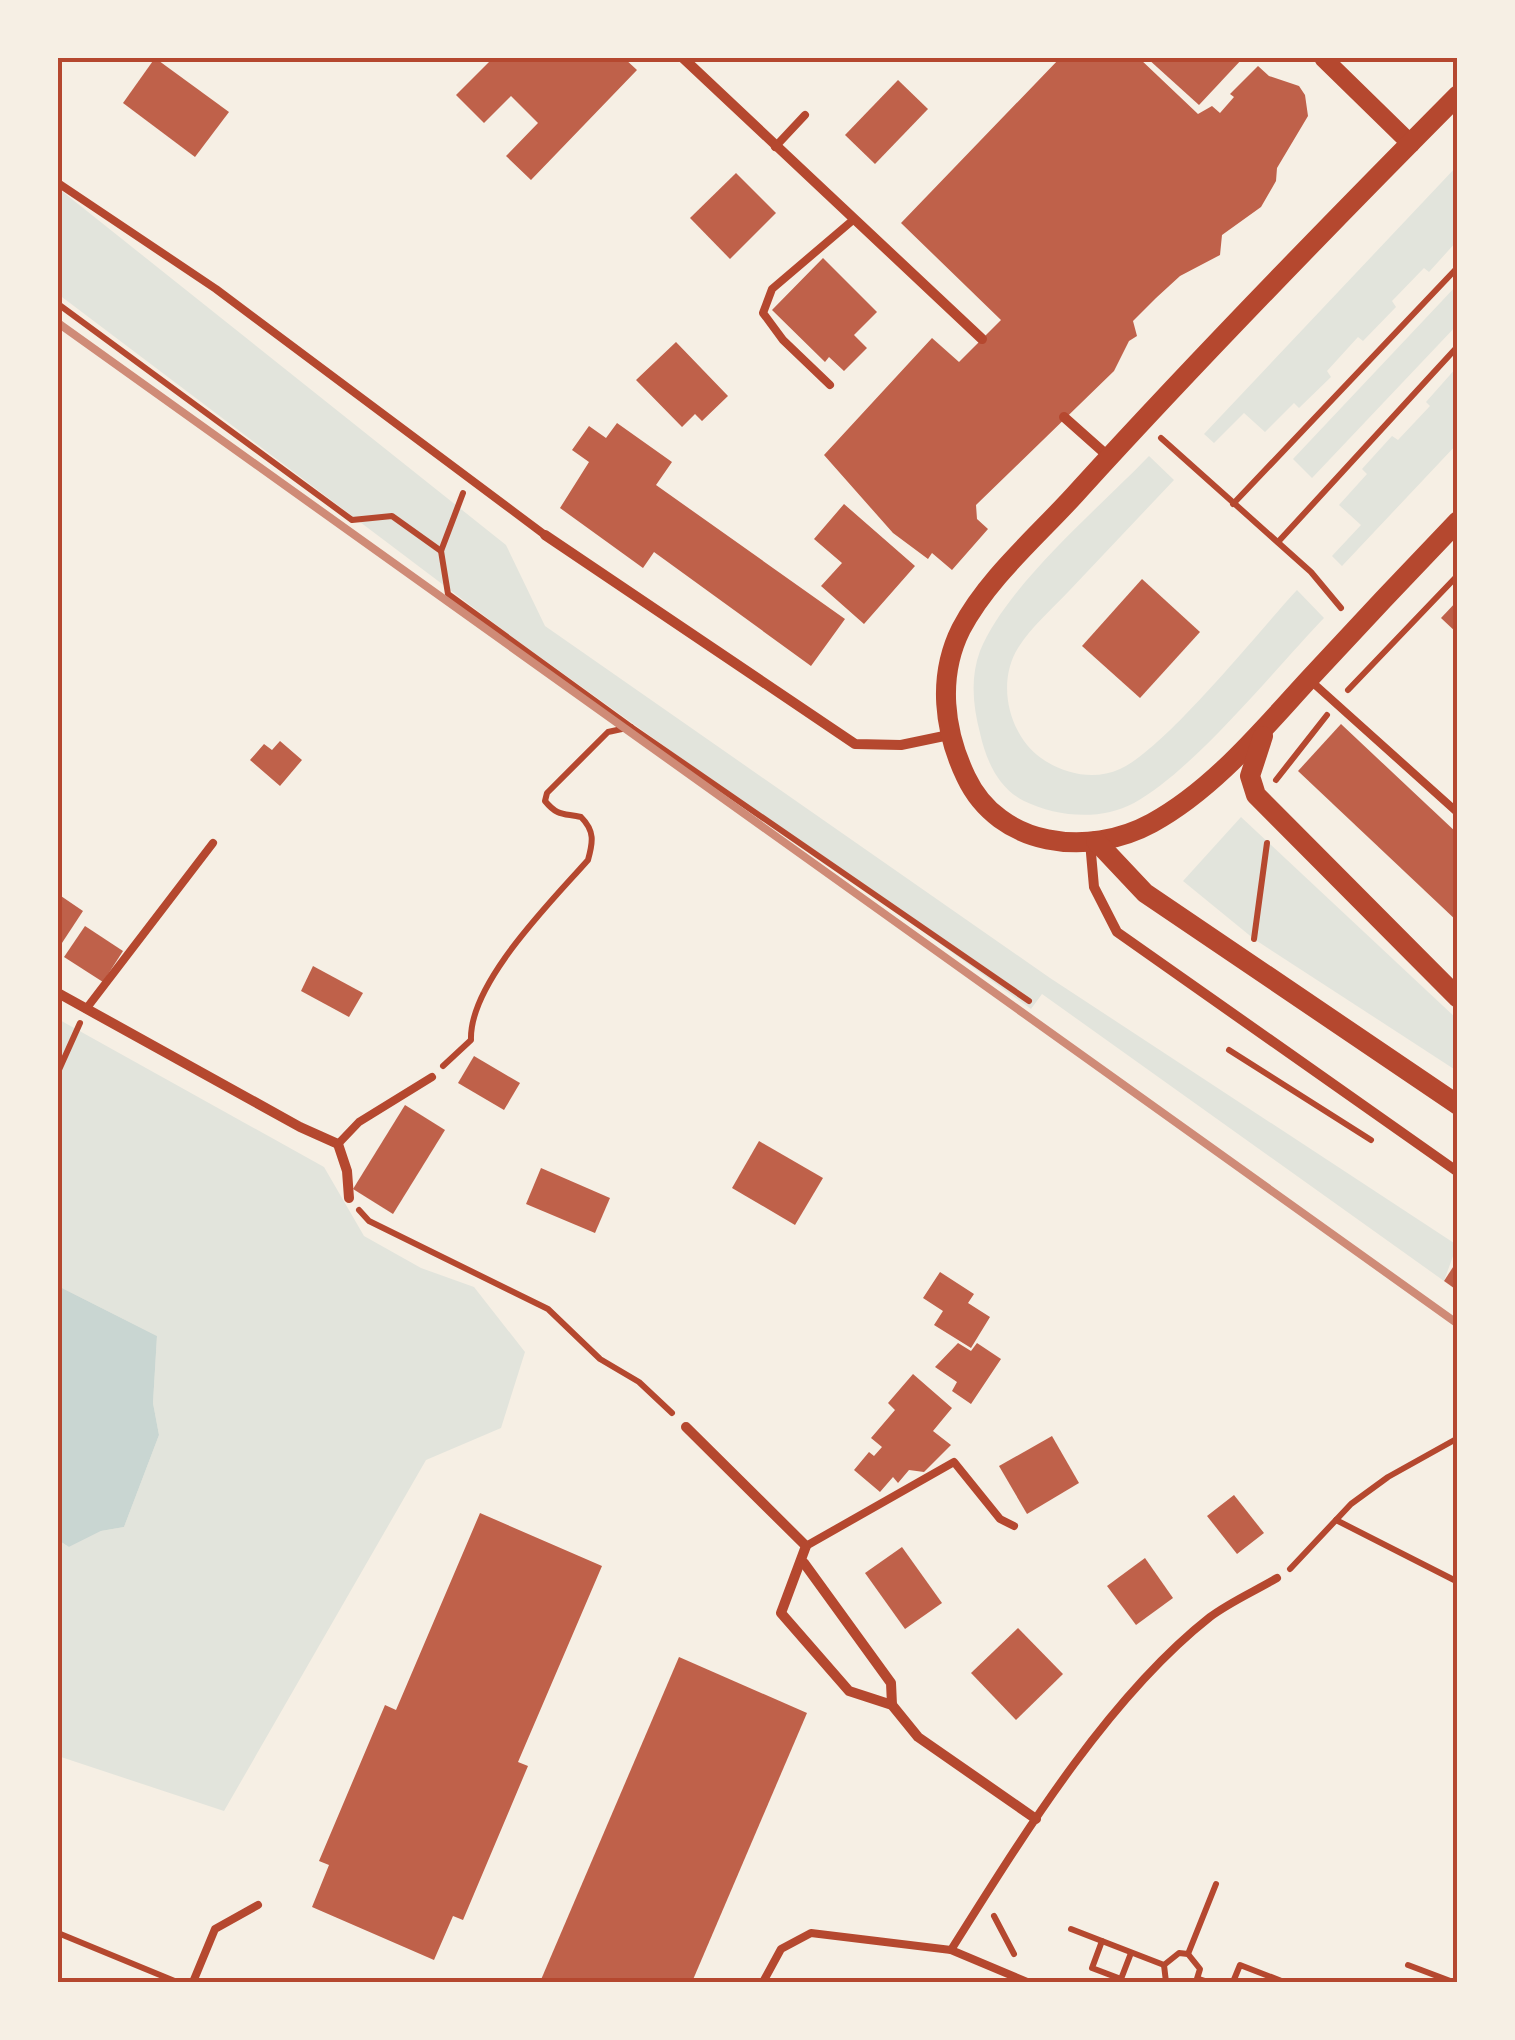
<svg xmlns="http://www.w3.org/2000/svg" width="1515" height="2040" viewBox="0 0 1515 2040" font-family="'PT Serif',serif">
  <style>
    .green { fill: #e2e4dc }
    .water { fill: #c9d6d2 }
    .building { fill: #bf614a }
    .lines { fill: none; stroke-linecap: round; stroke-linejoin: round }
    .path { stroke: #b5482f; stroke-width: 6 }
    .service { stroke: #b5482f; stroke-width: 8 }
    .minor { stroke: #b5482f; stroke-width: 10 }
    .tertiary { stroke: #b5482f; stroke-width: 18 }
    .secondary { stroke: #b5482f; stroke-width: 20 }
    .rail { stroke: #cf8b77; stroke-width: 8 }
    .neatline { fill: none; stroke: #b5482f; stroke-width: 4 }
  </style>
  <rect width="100%" height="100%" fill="#f6efe4"/>
  <g class="green">
    <polygon points="1457,166 1457,241 1429,272 1424,268 1392,301 1396,307 1363,341 1358,337 1327,371 1331,377 1299,408 1294,403 1265,432 1244,413 1214,443 1204,434"/>
    <polygon points="58,188 506,545 545,626 1050,978 1457,1245 1444,1281 1042,994 1031,1009 515,639 58,294"/>
    <polygon points="1457,285 1457,325 1312,478 1293,459"/>
    <polygon points="1457,367 1457,444 1342,566 1332,556 1361,525 1339,505 1367,474 1362,469 1392,436 1398,440 1430,406 1426,402"/>
    <path d="M 1149,456 L 1174,480 C 1139,517 1104,554 1069,591 C 1052,609 1031,627 1018,648 C 996,683 1009,735 1041,758 C 1064,774 1094,781 1120,769 C 1165,749 1259,631 1297,590 L 1324,618 C 1274,670 1194,770 1134,803 C 1101,821 1057,817 1024,801 C 998,788 986,760 980,733 C 973,706 970,678 980,651 C 1006,586 1099,508 1149,456 Z"/>
    <polygon points="1241,817 1457,1019 1457,1071 1254,939 1183,881"/>
    <polygon points="58,1019 324,1167 364,1236 421,1268 474,1287 525,1352 501,1428 426,1460 224,1811 58,1756 58,1540 69,1547 101,1531 124,1527 159,1435 153,1403 157,1336 58,1286"/>
  </g>
  <polygon class="water" points="58,1286 157,1336 153,1403 159,1435 124,1527 101,1531 69,1547 58,1540"/>
  <g class="building">
    <polygon points="155,58 229,112 195,157 123,103"/>
    <polygon points="493,58 624,58 637,70 531,180 506,156 538,123 511,96 484,123 456,95"/>
    <polygon points="1060,58 1139,58 1198,114 1212,106 1220,113 1234,97 1230,94 1258,66 1269,76 1299,86 1305,95 1308,116 1277,168 1276,181 1261,207 1222,235 1220,255 1180,276 1156,298 1133,321 1137,336 1129,341 1114,371 976,505 977,519 988,529 952,570 932,553 928,559 893,533 824,455 932,338 959,362 1001,320 901,223"/>
    <polygon points="1147,58 1243,58 1199,105"/>
    <polygon points="898,80 928,109 875,164 845,135"/>
    <polygon points="736,173 776,213 730,259 690,218"/>
    <polygon points="823,258 877,312 854,335 867,348 844,371 829,357 825,362 772,310"/>
    <polygon points="676,342 728,396 702,421 695,414 682,427 636,380"/>
    <polygon points="617,423 672,462 656,485 845,619 811,666 654,552 643,568 560,508 589,462 572,450 589,426 606,438"/>
    <polygon points="844,504 915,566 864,624 821,586 842,563 814,539"/>
    <polygon points="1142,579 1200,632 1140,698 1082,646"/>
    <polygon points="1458,600 1458,634 1441,618"/>
    <polygon points="1341,724 1458,834 1458,922 1298,771"/>
    <polygon points="280,741 302,760 280,786 250,760 264,744 272,750"/>
    <polygon points="58,894 83,911 58,949"/>
    <polygon points="85,926 123,951 103,982 64,957"/>
    <polygon points="313,966 363,993 349,1017 301,991"/>
    <polygon points="474,1056 520,1083 504,1110 458,1083"/>
    <polygon points="405,1105 445,1130 393,1214 353,1189"/>
    <polygon points="759,1141 823,1178 795,1225 732,1188"/>
    <polygon points="541,1168 610,1198 595,1233 526,1204"/>
    <polygon points="1455,1264 1458,1266 1458,1291 1444,1281"/>
    <polygon points="940,1272 974,1294 968,1303 990,1317 971,1348 934,1325 943,1311 923,1298"/>
    <polygon points="958,1343 971,1351 977,1343 1001,1359 971,1404 952,1391 957,1382 935,1367"/>
    <polygon points="913,1374 952,1408 933,1431 951,1445 924,1472 909,1470 898,1483 893,1477 880,1492 854,1470 869,1452 874,1456 882,1447 871,1438 895,1410 888,1403"/>
    <polygon points="1052,1436 1079,1483 1027,1514 999,1466"/>
    <polygon points="1234,1495 1264,1533 1237,1554 1207,1516"/>
    <polygon points="480,1513 602,1566 518,1762 528,1766 501,1830 463,1920 453,1916 434,1960 312,1907 329,1865 319,1861 385,1705 396,1710"/>
    <polygon points="902,1547 942,1603 905,1629 865,1573"/>
    <polygon points="1145,1558 1173,1598 1136,1625 1107,1586"/>
    <polygon points="1018,1628 1063,1674 1016,1720 971,1673"/>
    <polygon points="679,1657 807,1713 692,1982 540,1982"/>
  </g>
  <g class="lines">
    <g class="path">
      <polyline points="58,304 352,520 392,516 441,551"/>
      <polyline points="1161,438 1311,572 1341,608"/>
      <polyline points="463,493 441,551 448,594 631,727 1029,1001"/>
      <polyline points="1233,504 1458,267"/>
      <polyline points="1278,542 1458,346"/>
      <polyline points="1348,690 1458,575"/>
      <polyline points="1276,780 1327,715"/>
      <polyline points="1254,939 1267,843"/>
      <polyline points="1229,1050 1371,1140"/>
      <path d="M 443,1066 L 471,1040 C 469,983 551,902 588,860 C 593,842 595,831 581,817 C 564,813 558,817 545,801 L 547,793 L 608,732 L 631,727"/>
      <polyline points="58,1072 80,1023"/>
      <polyline points="359,1210 369,1221 548,1309 600,1359 639,1382 672,1413"/>
      <polyline points="1336,1520 1458,1582"/>
      <polyline points="1290,1569 1351,1504 1388,1477 1458,1438"/>
      <polyline points="994,1916 1014,1954"/>
      <polyline points="1071,1929 1164,1965"/>
      <polyline points="58,1933 177,1982"/>
      <polyline points="1102,1941 1092,1968 1121,1979 1131,1953"/>
      <polyline points="1188,1954 1216,1884"/>
      <polyline points="1164,1965 1179,1953 1188,1954 1200,1969 1196,1982"/>
      <polyline points="1164,1965 1166,1982"/>
      <polyline points="1408,1965 1453,1982"/>
      <polyline points="1199,1979 1208,1982"/>
      <polyline points="1233,1982 1240,1965 1284,1982"/>
    </g>
    <g class="service">
      <polyline points="775,147 805,115"/>
      <polyline points="58,183 216,289 545,535"/>
      <polyline points="830,385 783,340 763,313 772,289 853,220"/>
      <polyline points="1312,682 1458,813"/>
      <polyline points="86,1009 213,843"/>
      <polyline points="338,1144 359,1122 432,1077"/>
      <polyline points="806,1546 954,1462 1000,1519 1014,1526"/>
      <polyline points="951,1950 1027,1982"/>
      <polyline points="193,1982 215,1929 258,1905"/>
      <path d="M 763,1982 L 781,1949 L 811,1933 L 951,1950 C 1021,1839 1107,1698 1210,1617 C 1230,1602 1255,1591 1277,1578"/>
    </g>
    <g class="minor">
      <polyline points="683,58 982,339"/>
      <polyline points="1064,417 1109,457"/>
      <polyline points="545,535 855,744 901,745 949,735"/>
      <polyline points="1090,842 1094,887 1117,932 1458,1172"/>
      <polyline points="58,993 300,1127 338,1144 347,1171 349,1198"/>
      <polyline points="686,1427 806,1546 781,1613 849,1691 892,1705 918,1737 1036,1819"/>
      <polyline points="804,1563 891,1683 892,1705"/>
    </g>
    <polyline class="tertiary" points="1323,58 1411,144"/>
    <g class="secondary">
      <path d="M 1458,95 C 1330,224 1202,355 1080,489 C 1041,533 988,577 961,629 C 937,677 944,731 966,777 C 999,847 1088,858 1152,823 C 1214,789 1263,729 1310,678 C 1359,625 1408,573 1458,521"/>
      <polyline points="1263,736 1250,776 1256,795 1458,998"/>
      <polyline points="1096,841 1145,893 1458,1105"/>
    </g>
    <polyline class="rail" points="58,323 1458,1324"/>
  </g>
  <rect width="1515" height="2040" fill="none" stroke="#f6efe4" stroke-width="120"/>
  <rect x="60" y="60" width="1395" height="1920" class="neatline"/>
</svg>
